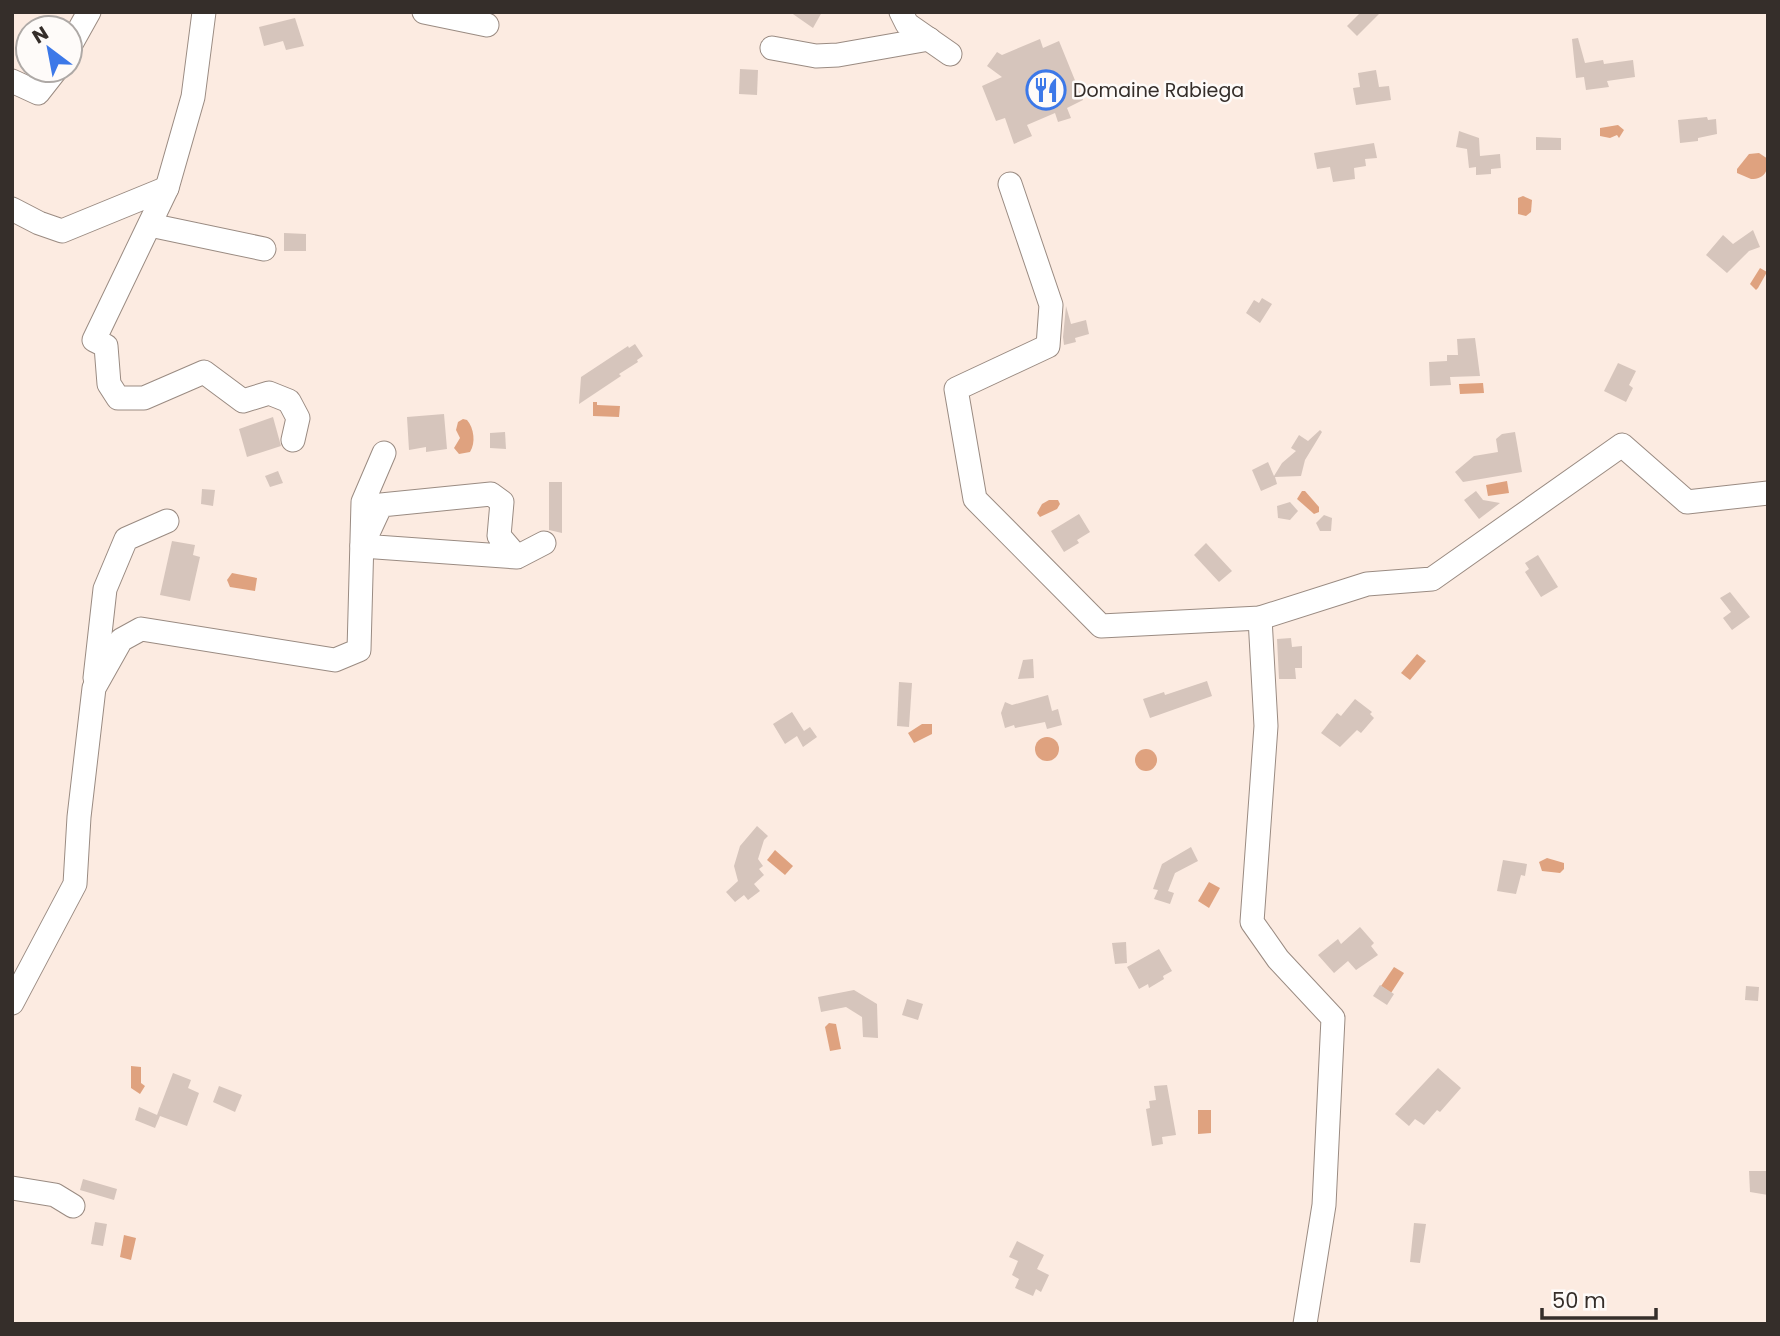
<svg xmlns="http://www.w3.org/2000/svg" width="1780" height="1336" viewBox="0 0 1780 1336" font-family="Poppins,sans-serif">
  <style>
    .water { fill: #dfa27f }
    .building { fill: #d6c5bc }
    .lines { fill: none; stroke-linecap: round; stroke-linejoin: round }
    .minor-casing { stroke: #9a8b82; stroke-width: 25 }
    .minor { stroke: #fff; stroke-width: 23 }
    .labels { text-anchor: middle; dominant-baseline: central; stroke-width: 5; stroke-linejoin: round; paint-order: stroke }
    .poi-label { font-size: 19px; fill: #352e2a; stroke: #fefbf9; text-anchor: start }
  </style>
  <rect width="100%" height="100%" fill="#fcebe1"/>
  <g class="water">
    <polygon points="1618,125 1624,130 1619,138 1617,135 1610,138 1600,136 1600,128"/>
    <path d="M 1759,153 L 1768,159 C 1768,171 1765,179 1751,179 L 1737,173 L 1737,169 L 1749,154 Z"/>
    <polygon points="1523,196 1532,200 1531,212 1526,216 1518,214 1518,198"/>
    <polygon points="1760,268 1767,272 1758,288 1756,290 1750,284"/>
    <polygon points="1483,383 1484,393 1460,394 1459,384"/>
    <polygon points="593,402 597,402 597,405 620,406 619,417 593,416"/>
    <path d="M 463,419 L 467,420 C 474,428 476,443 470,452 L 459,454 L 454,448 L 460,438 L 456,430 L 458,422 Z"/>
    <polygon points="1507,481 1509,493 1488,496 1486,485"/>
    <polygon points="1302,491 1305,491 1319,507 1319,512 1314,514 1297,499"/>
    <polygon points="1049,500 1058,500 1060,504 1057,509 1040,517 1037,513 1042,504"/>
    <polygon points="232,573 257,578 255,591 230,587 227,580"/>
    <polygon points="1417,654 1426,661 1410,680 1401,673"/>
    <polygon points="922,724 932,724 932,734 914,743 908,733"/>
    <circle cx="1047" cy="749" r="12"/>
    <circle cx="1146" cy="760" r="11"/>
    <polygon points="775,850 793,866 785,875 767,860"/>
    <polygon points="1547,858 1564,863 1564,869 1560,873 1542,871 1539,862"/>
    <polygon points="1209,882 1220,888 1209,908 1198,901"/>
    <polygon points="1394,967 1404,973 1391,993 1381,986"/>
    <polygon points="829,1023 836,1024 841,1049 830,1051 825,1027"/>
    <polygon points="131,1066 141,1067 141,1083 145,1086 140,1094 131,1088"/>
    <polygon points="1198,1110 1211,1110 1211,1133 1198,1134"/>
    <polygon points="124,1235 136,1238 131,1260 120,1257"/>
  </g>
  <g class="building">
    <polygon points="790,12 822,12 813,28"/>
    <polygon points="1361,12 1381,12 1357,36 1347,26"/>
    <polygon points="295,18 304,46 286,50 283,41 264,46 259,27"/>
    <polygon points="1578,38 1585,63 1603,60 1604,64 1633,60 1635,77 1607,81 1609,87 1586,90 1584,77 1576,78 1572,39"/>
    <polygon points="1040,39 1043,48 1059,41 1083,100 1067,108 1071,118 1058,122 1055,113 1027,125 1032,136 1014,144 1005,118 996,121 982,86 1002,77 987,66 997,52 1002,55"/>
    <polygon points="740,69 758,70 757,95 739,94"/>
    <polygon points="1376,70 1379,87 1389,86 1391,100 1356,105 1353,88 1360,87 1358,73"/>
    <polygon points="1707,117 1708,120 1716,119 1717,134 1698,138 1698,141 1680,143 1678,120"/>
    <polygon points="1459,131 1479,138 1480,156 1500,154 1501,168 1491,169 1491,174 1476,175 1476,167 1469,168 1467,149 1456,147"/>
    <polygon points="1536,137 1561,138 1561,150 1536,150"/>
    <polygon points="1374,143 1377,158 1365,159 1366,166 1354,168 1355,179 1333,182 1330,167 1317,169 1314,153"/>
    <polygon points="1753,230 1760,247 1749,251 1727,273 1706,255 1723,235 1733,244"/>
    <polygon points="284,233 306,234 306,251 284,251"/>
    <polygon points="1262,298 1272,304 1260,323 1246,313 1254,300 1259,303"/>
    <polygon points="1066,306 1071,324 1086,320 1089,334 1075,338 1076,342 1064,345 1063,337"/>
    <polygon points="1475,338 1480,376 1450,377 1451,385 1430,386 1429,362 1447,361 1447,355 1458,355 1457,339"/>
    <polygon points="635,344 643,356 637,360 638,362 619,374 621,376 579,404 581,377 628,346 629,348"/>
    <polygon points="1618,363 1636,371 1629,385 1633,388 1626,402 1604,391"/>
    <polygon points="444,414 447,449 426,452 426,447 409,450 407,417"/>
    <polygon points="273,417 281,446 247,457 239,429"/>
    <polygon points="1320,430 1322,432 1305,460 1301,476 1275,477 1277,484 1261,491 1252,470 1268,462 1274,476 1282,463 1296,451 1291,448 1299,435 1308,441"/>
    <polygon points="505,432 506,449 490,448 490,433"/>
    <polygon points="1515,432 1522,472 1463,482 1455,472 1474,456 1498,452 1496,439 1502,434"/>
    <polygon points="278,471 283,483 270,487 265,476"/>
    <polygon points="549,482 562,482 562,533 549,530"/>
    <polygon points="202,489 215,490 213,506 201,504"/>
    <polygon points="1476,491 1483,500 1500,503 1479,519 1464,500"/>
    <polygon points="1290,502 1298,511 1290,520 1278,518 1277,506"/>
    <polygon points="1079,514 1090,532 1077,540 1079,543 1064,552 1051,531"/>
    <polygon points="1324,515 1332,518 1331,531 1320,531 1316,523"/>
    <polygon points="172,541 195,545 193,555 200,557 190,601 160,595"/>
    <polygon points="1206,543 1232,571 1219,582 1194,555"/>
    <polygon points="1538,555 1558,587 1541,597 1525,572 1529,569 1525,563"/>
    <polygon points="1730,592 1750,617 1732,630 1723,618 1731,612 1720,598"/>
    <polygon points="1291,638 1292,647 1302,646 1302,668 1295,668 1296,679 1279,679 1277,639"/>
    <polygon points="1033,659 1034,678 1018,679 1023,660"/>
    <polygon points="1207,681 1212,696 1150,718 1143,699 1164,692 1165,695"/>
    <polygon points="899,682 912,683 909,727 897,726"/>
    <polygon points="1048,695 1052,711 1058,709 1062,725 1047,729 1045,722 1015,728 1014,725 1005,728 1001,713 1005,702 1012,705"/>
    <polygon points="1355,699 1372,712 1370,714 1374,718 1361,733 1357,730 1340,747 1321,733 1337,713 1341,716"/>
    <polygon points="792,712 804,731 810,727 817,737 803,747 797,736 785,744 773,724"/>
    <polygon points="757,826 768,836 764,840 758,859 763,866 759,869 764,875 754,884 760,891 748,900 744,895 735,902 726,892 738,881 734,866 740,846"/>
    <polygon points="1191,847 1198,861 1175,873 1168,891 1174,893 1170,904 1154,899 1158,890 1153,889 1162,864"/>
    <polygon points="1503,860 1527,864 1525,876 1521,875 1516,894 1497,891"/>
    <polygon points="1360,927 1374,943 1371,946 1378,955 1356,970 1348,961 1334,973 1318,955 1338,939 1341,944"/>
    <polygon points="1126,942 1127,963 1115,964 1112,943"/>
    <polygon points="1159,949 1172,971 1163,976 1164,979 1149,988 1148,984 1139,989 1127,967"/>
    <polygon points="1380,985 1394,994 1387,1005 1373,996"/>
    <polygon points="1746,986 1759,987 1758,1001 1745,1000"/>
    <polygon points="854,990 877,1004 878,1038 863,1037 862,1017 846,1007 821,1012 818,997"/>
    <polygon points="907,999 923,1004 918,1020 902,1015"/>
    <polygon points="1438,1068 1461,1088 1440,1112 1437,1110 1424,1125 1415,1119 1409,1126 1395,1114"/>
    <polygon points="173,1073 191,1080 188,1088 199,1093 187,1126 160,1116 155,1128 135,1120 139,1107 157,1115"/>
    <polygon points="1167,1085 1176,1135 1162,1137 1163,1144 1152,1146 1146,1109 1150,1108 1149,1101 1156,1100 1154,1086"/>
    <polygon points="219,1086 242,1095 235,1112 213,1102"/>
    <polygon points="1749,1171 1768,1171 1768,1195 1750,1192"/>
    <polygon points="83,1179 117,1189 114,1200 80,1190"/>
    <polygon points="95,1222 107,1224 103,1246 91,1244"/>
    <polygon points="1414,1223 1426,1224 1420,1263 1410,1262"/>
    <polygon points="1017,1241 1044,1255 1037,1269 1049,1275 1041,1292 1036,1289 1033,1296 1015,1288 1019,1279 1012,1275 1018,1261 1009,1257"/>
  </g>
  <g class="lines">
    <g class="minor-casing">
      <g id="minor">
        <polyline points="204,12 193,97 167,188 94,340 106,346 109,384 118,398 144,398 204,372 243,401 269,393 289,401 298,418 293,440"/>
        <polyline points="424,12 487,25"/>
        <polyline points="901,12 907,24 950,54"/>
        <polyline points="70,46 89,12"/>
        <polyline points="772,48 816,56 838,55 929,39"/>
        <polyline points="12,81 38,93 56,70"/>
        <polyline points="1010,184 1051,305 1048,346 956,389 975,499 1101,626 1260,618 1367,584 1432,579 1622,445 1687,502 1768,493"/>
        <polyline points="12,209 39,223 62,231 167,188"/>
        <polyline points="150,225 264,249"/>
        <polyline points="517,557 362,546 381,505 491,494 502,502 499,536 517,557 544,543"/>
        <polyline points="1260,618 1266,726 1252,922 1278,959 1333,1018 1324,1205 1305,1324"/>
        <polyline points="95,678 105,589 126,539 167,521"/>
        <polyline points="12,1003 75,884 79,817 94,688 121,640 141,629 335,660 359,650 363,502 384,453"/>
        <polyline points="12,1188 55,1195 73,1206"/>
      </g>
    </g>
    <use href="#minor" class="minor"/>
  </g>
  <defs>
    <g id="restaurant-ring" transform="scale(2.0125)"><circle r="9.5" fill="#fefbf9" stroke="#3c78e8" stroke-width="1.5"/><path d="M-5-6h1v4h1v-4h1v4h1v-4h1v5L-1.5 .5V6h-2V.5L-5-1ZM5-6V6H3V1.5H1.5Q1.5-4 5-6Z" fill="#3c78e8"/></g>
  </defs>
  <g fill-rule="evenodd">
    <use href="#restaurant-ring" x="1046" y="90"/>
  </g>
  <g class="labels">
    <g class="poi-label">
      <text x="1073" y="90">Domaine Rabiega</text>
    </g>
  </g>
  <rect width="1780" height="1336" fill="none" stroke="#352e2a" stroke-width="28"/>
  <g transform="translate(49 49) rotate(328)"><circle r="33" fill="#fefbf9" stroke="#aea9a6" stroke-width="2"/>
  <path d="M0-5L12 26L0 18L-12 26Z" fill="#3c78e8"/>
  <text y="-10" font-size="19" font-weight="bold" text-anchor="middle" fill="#352e2a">N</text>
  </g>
  <path d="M1542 1308v10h114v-10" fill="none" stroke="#352e2a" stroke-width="3.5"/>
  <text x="1552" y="1308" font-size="21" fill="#352e2a" stroke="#fefbf9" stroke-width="5" paint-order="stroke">50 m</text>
</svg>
